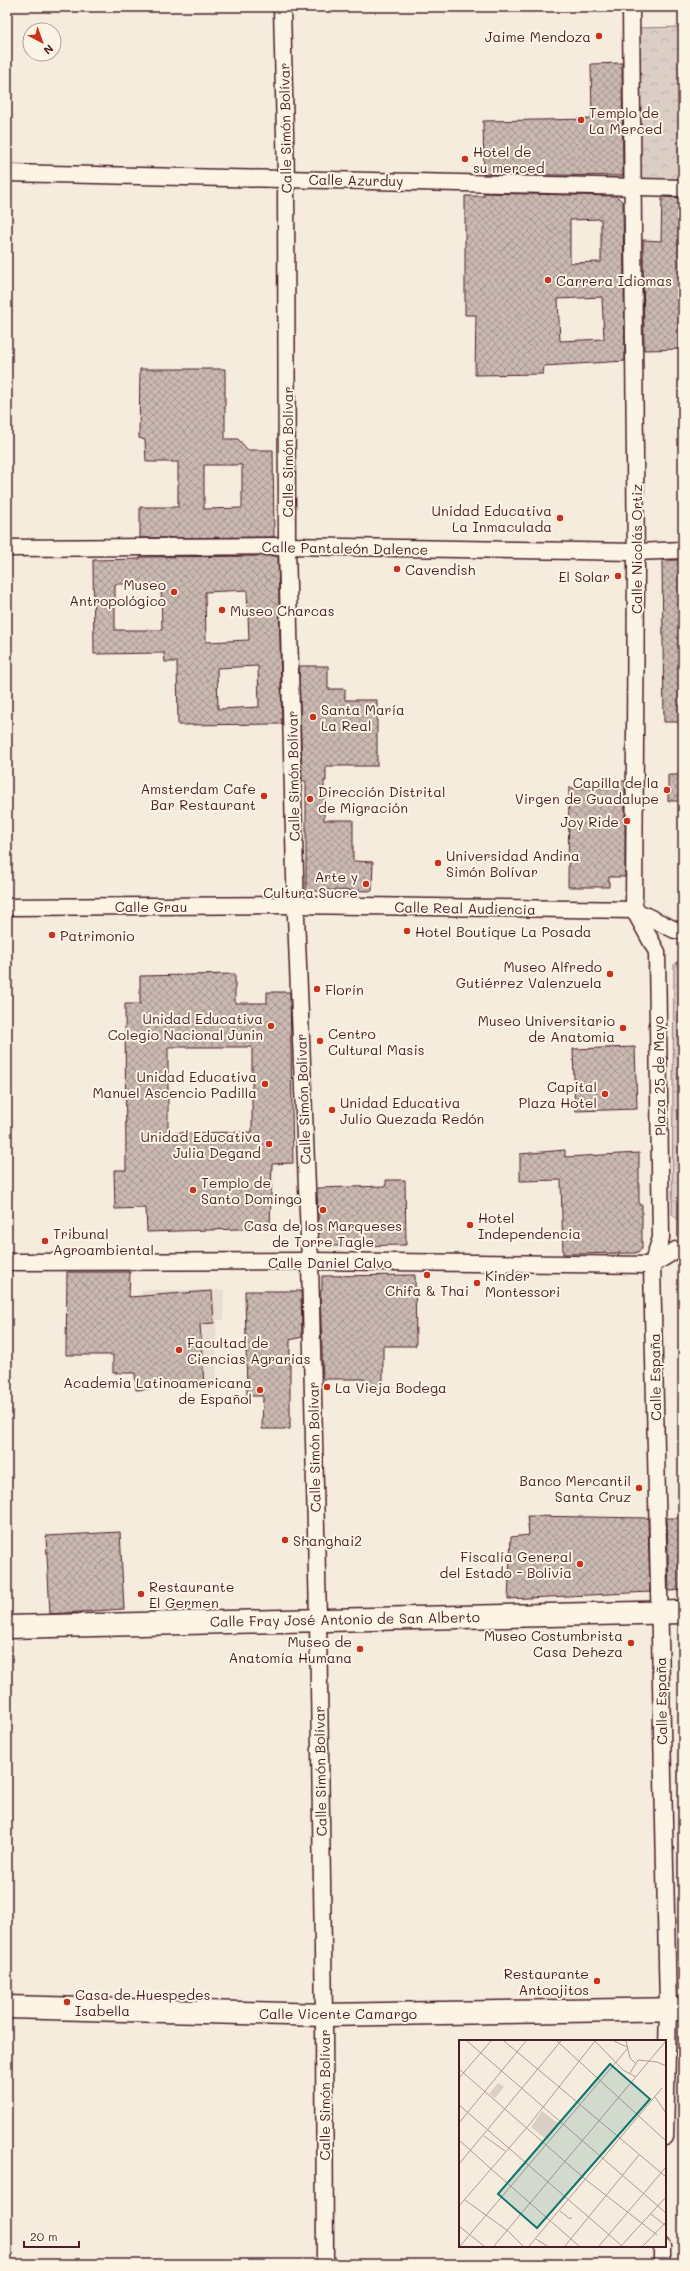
<svg xmlns="http://www.w3.org/2000/svg" width="690" height="2271" viewBox="0 0 690 2271" font-family="Mali,sans-serif">
  <style>
    .built { fill: #e8ddd0 }
    .park { fill: url(#park-crowns); stroke: #927678 }
    .building { fill: url(#building-cross-hatch); stroke: #4a1f2b; fill-rule: evenodd }
    .lines { fill: none; stroke-linecap: round; stroke-linejoin: round }
    .street-casing { stroke: #4a1f2b; stroke-width: 19 }
    .primary-casing { stroke: #4a1f2b; stroke-width: 25 }
    .street { stroke: #fcf5e5; stroke-width: 16 }
    .primary { stroke: #fcf5e5; stroke-width: 22 }
    .poi-dot { fill: #c8321e; stroke: #fcf5e5; stroke-width: 1.5 }
    .labels { text-anchor: middle; dominant-baseline: central; stroke-width: 4; stroke-linejoin: round; paint-order: stroke }
    .poi-label { font-size: 14px; fill: #4a1f2b; stroke: #fcf5e5; text-anchor: start }
    .street-label { font-size: 14px; fill: #4a1f2b; stroke: #fcf5e5 }
    .inset-road { fill: none; stroke: #b19a96; stroke-width: 1 }
    .view { fill: #0f766e; fill-opacity: 0.15; stroke: #0f766e; stroke-width: 2 }
    .inset-edge { fill: none; stroke: #4a1f2b; stroke-width: 2 }
  </style>
  <defs>
    <pattern id="park-crowns" width="20" height="18" patternUnits="userSpaceOnUse"><rect width="20" height="18" fill="#dbcec4"/><path d="M2 6a3 3 0 1 1 6 0M12 15a3 3 0 1 1 6 0" fill="none" stroke="#bdb0a9"/></pattern>
    <pattern id="building-cross-hatch" width="8" height="8" patternUnits="userSpaceOnUse"><rect width="8" height="8" fill="#cab9b1"/><path d="M0 0l8 8M0 8l8-8" fill="none" stroke="#a69690"/></pattern>
  </defs>
  <rect width="100%" height="100%" fill="#f5ecde"/>
  <filter id="ink" filterUnits="userSpaceOnUse"><feTurbulence type="fractalNoise" baseFrequency=".025" numOctaves="2"/><feDisplacementMap in="SourceGraphic" scale="8" xChannelSelector="R" yChannelSelector="G"/><feConvolveMatrix kernelMatrix="1 2 1 2 8 2 1 2 1" color-interpolation-filters="sRGB"/></filter>
  <g filter="url(#ink)">
    <polygon class="built" points="142,1290 224,1290 224,1320 216,1320 217,1381 142,1384"/>
    <g class="park">
      <polygon points="683,27 683,182 644,182 640,178 634,28"/>
      <polygon points="683,957 683,1224 672,1214 674,965"/>
    </g>
    <g class="building">
      <polygon points="622,63 623,176 484,174 483,121 592,119 591,64"/>
      <path d="M 484,193 L 616,196 L 623,202 L 625,361 L 544,366 L 543,374 L 475,375 L 476,315 L 465,315 L 465,196 L 484,196 ZM 601,219 L 601,262 L 570,263 L 570,220 ZM 602,297 L 604,339 L 560,341 L 558,299 Z"/>
      <polygon points="662,197 683,198 683,349 644,350 643,240 661,241"/>
      <path d="M 140,369 L 225,369 L 225,439 L 238,439 L 248,450 L 273,450 L 274,537 L 140,538 L 140,507 L 178,507 L 178,462 L 146,462 L 145,440 L 139,438 ZM 204,465 L 242,465 L 242,508 L 204,509 Z"/>
      <path d="M 274,556 L 278,557 L 282,724 L 178,725 L 177,662 L 165,662 L 164,653 L 94,654 L 93,560 L 140,559 L 140,557 ZM 115,584 L 161,584 L 162,630 L 115,630 ZM 247,590 L 249,640 L 206,642 L 205,592 ZM 258,666 L 259,707 L 218,709 L 217,668 Z"/>
      <polygon points="662,560 682,560 683,722 664,722"/>
      <polygon points="299,666 328,666 328,689 345,689 345,700 377,700 377,766 326,766 326,781 324,781 324,820 353,820 353,861 373,862 372,891 325,890 325,891 306,891 306,781 302,781"/>
      <rect x="668" y="775" width="15" height="26"/>
      <polygon points="605,781 625,781 625,877 609,877 609,887 568,887 569,788 605,788"/>
      <path d="M 235,974 L 235,1003 L 267,1003 L 267,992 L 290,992 L 293,1163 L 272,1164 L 270,1228 L 147,1232 L 146,1208 L 115,1209 L 114,1170 L 126,1170 L 125,1004 L 140,1004 L 140,976 ZM 168,1047 L 252,1047 L 252,1132 L 168,1133 Z"/>
      <polygon points="635,1047 637,1109 575,1111 573,1049"/>
      <polygon points="565,1150 565,1157 639,1153 639,1205 642,1205 642,1249 636,1253 563,1254 561,1180 520,1181 520,1154"/>
      <polygon points="386,1180 405,1180 406,1245 334,1246 319,1244 317,1188 386,1186"/>
      <polygon points="67,1272 130,1272 129,1297 212,1291 214,1323 200,1324 204,1385 136,1390 135,1373 113,1373 113,1355 66,1355"/>
      <polygon points="415,1275 416,1346 383,1346 383,1385 364,1385 364,1379 323,1379 320,1291 322,1291 322,1276"/>
      <polygon points="245,1291 301,1291 302,1337 290,1340 290,1429 262,1429 263,1396 247,1396"/>
      <polygon points="527,1516 648,1518 650,1592 508,1599 511,1537 529,1535"/>
      <polygon points="667,1518 683,1518 683,1590 669,1591"/>
      <polygon points="120,1532 124,1609 50,1614 46,1536"/>
    </g>
    <g class="lines">
      <g class="street-casing">
        <g id="street">
          <polyline points="282,7 286,178 287,546 296,916 310,1261 318,1620 324,2015 325,2264"/>
          <polyline points="631,7 636,568 634,910 657,952 661,1238 652,1265 668,2008 665,2137"/>
          <polyline points="7,173 683,188"/>
          <polyline points="7,548 287,546 636,552 683,550"/>
          <polyline points="7,907 296,905 634,910 675,930 683,930"/>
          <polyline points="7,1262 310,1261 652,1265"/>
          <polyline points="652,1265 676,1250 683,1250"/>
          <polyline points="662,2264 662,2246"/>
        </g>
      </g>
      <g class="primary-casing">
        <g id="primary">
          <polyline points="7,1627 683,1612"/>
          <polyline points="7,2007 324,2015 683,2009"/>
        </g>
      </g>
      <use href="#street" class="street"/>
      <use href="#primary" class="primary"/>
    </g>
  </g>
  <g class="poi-dot">
    <circle cx="599" cy="36" r="4"/>
    <circle cx="581" cy="120" r="4"/>
    <circle cx="465" cy="159" r="4"/>
    <circle cx="548" cy="280" r="4"/>
    <circle cx="560" cy="518" r="4"/>
    <circle cx="397" cy="569" r="4"/>
    <circle cx="618" cy="576" r="4"/>
    <circle cx="174" cy="592" r="4"/>
    <circle cx="222" cy="610" r="4"/>
    <circle cx="313" cy="717" r="4"/>
    <circle cx="667" cy="790" r="4"/>
    <circle cx="264" cy="796" r="4"/>
    <circle cx="310" cy="799" r="4"/>
    <circle cx="627" cy="821" r="4"/>
    <circle cx="438" cy="863" r="4"/>
    <circle cx="366" cy="884" r="4"/>
    <circle cx="407" cy="931" r="4"/>
    <circle cx="52" cy="935" r="4"/>
    <circle cx="610" cy="974" r="4"/>
    <circle cx="317" cy="989" r="4"/>
    <circle cx="271" cy="1026" r="4"/>
    <circle cx="623" cy="1028" r="4"/>
    <circle cx="320" cy="1041" r="4"/>
    <circle cx="265" cy="1084" r="4"/>
    <circle cx="605" cy="1094" r="4"/>
    <circle cx="332" cy="1110" r="4"/>
    <circle cx="269" cy="1144" r="4"/>
    <circle cx="193" cy="1190" r="4"/>
    <circle cx="323" cy="1210" r="4"/>
    <circle cx="470" cy="1225" r="4"/>
    <circle cx="45" cy="1241" r="4"/>
    <circle cx="427" cy="1275" r="4"/>
    <circle cx="477" cy="1283" r="4"/>
    <circle cx="179" cy="1350" r="4"/>
    <circle cx="327" cy="1387" r="4"/>
    <circle cx="260" cy="1390" r="4"/>
    <circle cx="639" cy="1488" r="4"/>
    <circle cx="285" cy="1540" r="4"/>
    <circle cx="580" cy="1564" r="4"/>
    <circle cx="141" cy="1594" r="4"/>
    <circle cx="631" cy="1643" r="4"/>
    <circle cx="360" cy="1649" r="4"/>
    <circle cx="597" cy="1981" r="4"/>
    <circle cx="67" cy="2002" r="4"/>
  </g>
  <g class="labels">
    <g class="poi-label">
      <text x="591" y="36" text-anchor="end">Jaime Mendoza</text>
      <text x="589" y="112">Templo de<tspan x="589" dy="16">La Merced</tspan></text>
      <text x="473" y="151">Hotel de<tspan x="473" dy="16">su merced</tspan></text>
      <text x="556" y="280">Carrera Idiomas</text>
      <text x="552" y="510" text-anchor="end">Unidad Educativa<tspan x="552" dy="16">La Inmaculada</tspan></text>
      <text x="405" y="569">Cavendish</text>
      <text x="610" y="576" text-anchor="end">El Solar</text>
      <text x="166" y="584" text-anchor="end">Museo<tspan x="166" dy="16">Antropológico</tspan></text>
      <text x="230" y="610">Museo Charcas</text>
      <text x="321" y="709">Santa María<tspan x="321" dy="16">La Real</tspan></text>
      <text x="659" y="782" text-anchor="end">Capilla de la<tspan x="659" dy="16">Virgen de Guadalupe</tspan></text>
      <text x="256" y="788" text-anchor="end">Amsterdam Cafe<tspan x="256" dy="16">Bar Restaurant</tspan></text>
      <text x="318" y="791">Dirección Distrital<tspan x="318" dy="16">de Migración</tspan></text>
      <text x="619" y="821" text-anchor="end">Joy Ride</text>
      <text x="446" y="855">Universidad Andina<tspan x="446" dy="16">Simón Bolívar</tspan></text>
      <text x="358" y="876" text-anchor="end">Arte y<tspan x="358" dy="16">Cultura Sucre</tspan></text>
      <text x="415" y="931">Hotel Boutique La Posada</text>
      <text x="60" y="935">Patrimonio</text>
      <text x="602" y="966" text-anchor="end">Museo Alfredo<tspan x="602" dy="16">Gutiérrez Valenzuela</tspan></text>
      <text x="325" y="989">Florín</text>
      <text x="263" y="1018" text-anchor="end">Unidad Educativa<tspan x="263" dy="16">Colegio Nacional Junin</tspan></text>
      <text x="615" y="1020" text-anchor="end">Museo Universitario<tspan x="615" dy="16">de Anatomia</tspan></text>
      <text x="328" y="1033">Centro<tspan x="328" dy="16">Cultural Masis</tspan></text>
      <text x="257" y="1076" text-anchor="end">Unidad Educativa<tspan x="257" dy="16">Manuel Ascencio Padilla</tspan></text>
      <text x="597" y="1086" text-anchor="end">Capital<tspan x="597" dy="16">Plaza Hotel</tspan></text>
      <text x="340" y="1102">Unidad Educativa<tspan x="340" dy="16">Julio Quezada Redón</tspan></text>
      <text x="261" y="1136" text-anchor="end">Unidad Educativa<tspan x="261" dy="16">Julia Degand</tspan></text>
      <text x="201" y="1182">Templo de<tspan x="201" dy="16">Santo Domingo</tspan></text>
      <text x="478" y="1217">Hotel<tspan x="478" dy="16">Independencia</tspan></text>
      <text x="323" y="1225" text-anchor="middle">Casa de los Marqueses<tspan x="323" dy="16">de Torre Tagle</tspan></text>
      <text x="53" y="1233">Tribunal<tspan x="53" dy="16">Agroambiental</tspan></text>
      <text x="485" y="1275">Kinder<tspan x="485" dy="16">Montessori</tspan></text>
      <text x="427" y="1290" text-anchor="middle">Chifa &amp; Thai</text>
      <text x="187" y="1342">Facultad de<tspan x="187" dy="16">Ciencias Agrarias</tspan></text>
      <text x="252" y="1382" text-anchor="end">Academia Latinoamericana<tspan x="252" dy="16">de Español</tspan></text>
      <text x="335" y="1387">La Vieja Bodega</text>
      <text x="631" y="1480" text-anchor="end">Banco Mercantil<tspan x="631" dy="16">Santa Cruz</tspan></text>
      <text x="293" y="1540">Shanghai2</text>
      <text x="572" y="1556" text-anchor="end">Fiscalía General<tspan x="572" dy="16">del Estado - Bolivia</tspan></text>
      <text x="149" y="1586">Restaurante<tspan x="149" dy="16">El Germen</tspan></text>
      <text x="623" y="1635" text-anchor="end">Museo Costumbrista<tspan x="623" dy="16">Casa Deheza</tspan></text>
      <text x="352" y="1641" text-anchor="end">Museo de<tspan x="352" dy="16">Anatomía Humana</tspan></text>
      <text x="589" y="1973" text-anchor="end">Restaurante<tspan x="589" dy="16">Antoojitos</tspan></text>
      <text x="75" y="1994">Casa de Huespedes<tspan x="75" dy="16">Isabella</tspan></text>
    </g>
    <g class="street-label">
      <text transform="translate(285 128) rotate(-91)">Calle Simón Bolívar</text>
      <text transform="translate(356 180) rotate(1)">Calle Azurduy</text>
      <text transform="translate(287 452) rotate(-90)">Calle Simón Bolívar</text>
      <text transform="translate(345 548) rotate(1)">Calle Pantaleón Dalence</text>
      <text transform="translate(636 549) rotate(-90)">Calle Nicolás Ortiz</text>
      <text transform="translate(293 776) rotate(-91)">Calle Simón Bolívar</text>
      <text x="151" y="906">Calle Grau</text>
      <text transform="translate(465 908) rotate(1)">Calle Real Audiencia</text>
      <text transform="translate(659 1076) rotate(-91)">Plaza 25 de Mayo</text>
      <text transform="translate(303 1099) rotate(-92)">Calle Simón Bolívar</text>
      <text x="330" y="1262">Calle Daniel Calvo</text>
      <text transform="translate(655 1377) rotate(-91)">Calle España</text>
      <text transform="translate(314 1447) rotate(-91)">Calle Simón Bolívar</text>
      <text transform="translate(345 1619) rotate(-1)">Calle Fray José Antonio de San Alberto</text>
      <text transform="translate(661 1701) rotate(-91)">Calle España</text>
      <text transform="translate(320 1771) rotate(-91)">Calle Simón Bolívar</text>
      <text x="338" y="2013">Calle Vicente Camargo</text>
      <text transform="translate(324 2095) rotate(-90)">Calle Simón Bolívar</text>
    </g>
  </g>
  <g transform="translate(459 2040)">
    <rect width="207" height="207" fill="#f5ecde"/>
    <path d="M 39,43 L 45,47 L 36,58 L 30,54 Z" fill="#dbcec4"/>
    <path d="M 83,71 L 100,84 L 88,100 L 72,87 Z" fill="#dbcec4"/>
    <path class="inset-road" d="M 8,1 L 207,173M 45,1 L 99,46M 98,1 L 207,101M 136,1 L 164,30 L 177,37M 155,1 L 168,7M 167,1 L 171,18 L 176,23M 0,29 L 126,139 L 198,195M 171,33 L 179,20 L 198,22 L 207,26M 0,38 L 32,1M 99,46 L 207,137M 196,57 L 207,73M 0,65 L 163,206M 0,83 L 67,1M 25,96 L 46,111M 0,100 L 31,128M 0,124 L 102,1M 31,128 L 120,206M 6,160 L 49,191 L 64,206M 0,166 L 70,85 L 136,1M 101,171 L 111,179 L 113,177M 192,174 L 207,186M 0,186 L 25,206M 77,199 L 88,206M 1,206 L 169,8M 35,206 L 206,2M 70,206 L 203,48M 106,206 L 180,115M 140,206 L 207,127M 162,206 L 207,157M 184,206 L 207,182"/>
    <path class="view" d="M 151,24 L 191,59 L 78,188 L 39,154 Z"/>
    <rect width="207" height="207" class="inset-edge"/>
  </g>
  <rect width="690" height="2271" fill="none" stroke="#fcf5e5" stroke-width="24"/>
  <rect x="12" y="12" width="666" height="2247" fill="none" stroke="#4a1f2b" stroke-width="1.5" filter="url(#ink)"/>
  <g transform="translate(42 42) rotate(139)"><circle r="19" fill="#fcf5e5" stroke="#b59f9b"/>
  <path d="M0-3L7 15L0 10L-7 15Z" fill="#c8321e"/>
  <text y="-6" font-size="11" font-weight="bold" text-anchor="middle" fill="#4a1f2b">N</text>
  </g>
  <path d="M24 2241v6h55v-6" fill="none" stroke="#4a1f2b" stroke-width="2"/>
  <text x="30" y="2241" font-size="12" fill="#4a1f2b" stroke="#fcf5e5" stroke-width="3" paint-order="stroke">20 m</text>
</svg>
